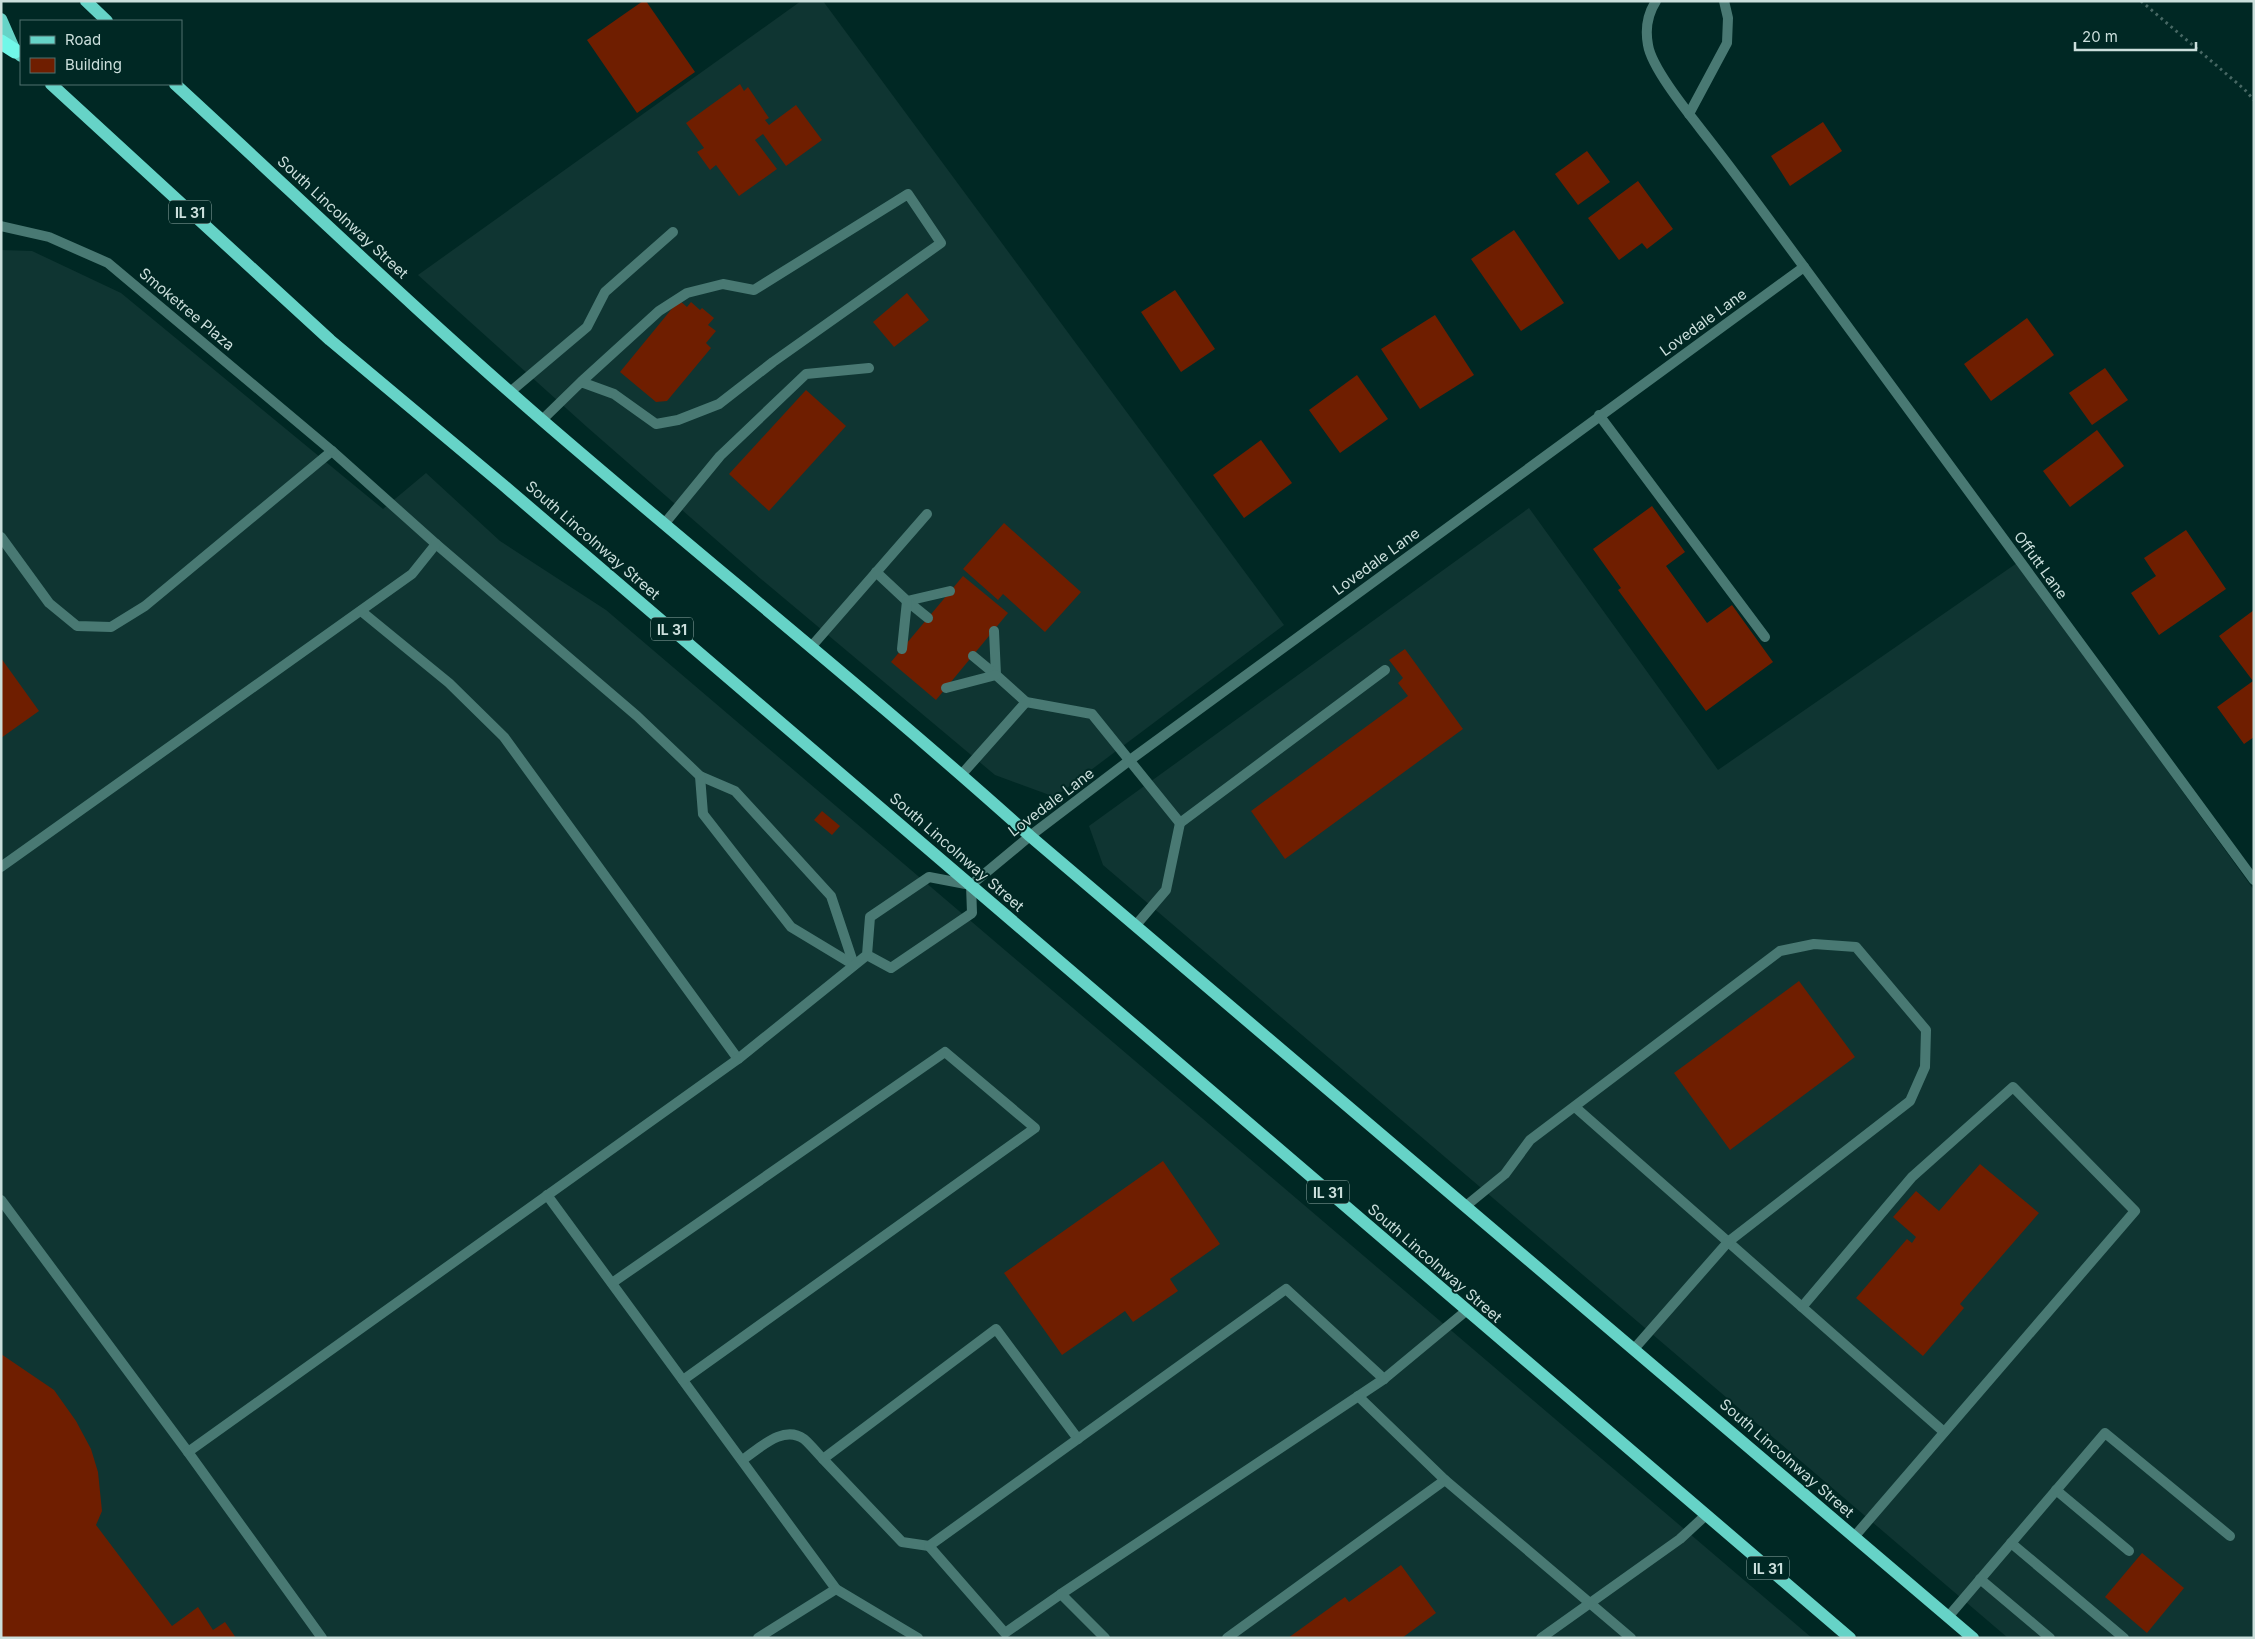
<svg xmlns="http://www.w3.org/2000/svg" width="2255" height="1639" viewBox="0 0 2255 1639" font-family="Inter,sans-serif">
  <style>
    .built { fill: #0f3532 }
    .building { fill: #6f1e00 }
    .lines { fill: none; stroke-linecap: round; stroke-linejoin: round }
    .path { stroke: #476864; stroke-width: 3; stroke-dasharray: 2.5 4; stroke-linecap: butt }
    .lane { stroke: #497973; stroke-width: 10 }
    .street { stroke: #497973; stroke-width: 10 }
    .primary { stroke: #66d3c7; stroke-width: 12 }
    .highway { stroke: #71f7e8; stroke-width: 15 }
    .labels { text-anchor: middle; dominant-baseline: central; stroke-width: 4; stroke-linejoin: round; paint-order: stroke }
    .shield { fill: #002824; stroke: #8ea8a5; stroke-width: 1 }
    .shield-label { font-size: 14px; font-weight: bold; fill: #cbdfdc }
    .street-label { font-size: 15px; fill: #cbdfdc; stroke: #002824 }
  </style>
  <rect width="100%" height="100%" fill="#002824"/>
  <g class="built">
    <polygon points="801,1 823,1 1284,625 1055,797 995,775 761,579 587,427 418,275"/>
    <polygon points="1,250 32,251 121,293 383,509 426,473 500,541 606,610 1812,1638 1,1638"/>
    <polygon points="1529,508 1718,770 2017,563 2254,890 2254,1638 2008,1638 1103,865 1089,826"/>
  </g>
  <g class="building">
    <polygon points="643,1 646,1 695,72 637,113 587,40"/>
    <polygon points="740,84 744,91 748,87 769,118 765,120 769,125 796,105 822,140 786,166 763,134 755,140 777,169 739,196 716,165 710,170 697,152 704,148 686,123"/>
    <polygon points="1823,122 1842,151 1790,186 1771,156"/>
    <polygon points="1587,151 1610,182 1578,205 1555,174"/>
    <polygon points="1638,181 1673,229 1647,249 1642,243 1619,260 1588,218"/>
    <polygon points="1514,230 1564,303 1521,331 1471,259"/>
    <polygon points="1175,290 1215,349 1181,372 1141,312"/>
    <polygon points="907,293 929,320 894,347 873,322"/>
    <polygon points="679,300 687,307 691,302 700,310 702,308 714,318 708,325 716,331 706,343 711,348 667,401 656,402 620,372"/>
    <polygon points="1435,315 1474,375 1420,409 1381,349"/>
    <polygon points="2027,318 2054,355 1991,401 1964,364"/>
    <polygon points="2105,368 2128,400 2092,425 2069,393"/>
    <polygon points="1357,375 1388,419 1340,453 1309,410"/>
    <polygon points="806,390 846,426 769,511 729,474"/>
    <polygon points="2097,430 2124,466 2070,507 2043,471"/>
    <polygon points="1261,440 1292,483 1244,518 1213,475"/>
    <polygon points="1652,506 1685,552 1666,566 1707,623 1732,605 1773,662 1706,711 1618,590 1621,588 1593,549"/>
    <polygon points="1004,523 1081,592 1045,632 1003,594 998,600 963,569"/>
    <polygon points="2186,530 2226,589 2159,635 2131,593 2156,576 2144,558"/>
    <polygon points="963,576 1008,613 936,700 891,662"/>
    <polygon points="2254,610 2254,737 2244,744 2217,707 2253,681 2219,636"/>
    <polygon points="1405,649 1463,729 1285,859 1251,811 1408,696 1398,683 1403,678 1389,660"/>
    <polygon points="1,658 39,711 1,738"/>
    <polygon points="822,811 840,826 832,835 814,820"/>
    <polygon points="1799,981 1855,1057 1730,1150 1674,1073"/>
    <polygon points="1163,1161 1220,1244 1170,1279 1178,1291 1133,1322 1125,1311 1062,1355 1004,1273"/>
    <polygon points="1980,1164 2039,1213 1960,1304 1964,1308 1923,1356 1856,1298 1907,1239 1912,1243 1916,1237 1893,1217 1916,1191 1939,1211"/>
    <polygon points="1,1354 54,1390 76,1421 91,1449 98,1472 102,1511 96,1525 172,1626 198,1607 213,1630 225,1622 236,1638 1,1638"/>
    <polygon points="2142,1553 2184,1588 2147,1633 2105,1597"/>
    <polygon points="1401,1565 1436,1613 1402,1638 1288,1638 1345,1597 1349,1602"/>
  </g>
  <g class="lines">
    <polyline class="path" points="2141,1 2244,89 2254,100"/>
    <g class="lane">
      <path d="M 1656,1 C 1647,15 1645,29 1648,45 C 1652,70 1694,120 1710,141 C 1742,182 1773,225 1804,267"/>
      <polyline points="1689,114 1727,43 1728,18 1724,1"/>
      <polyline points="510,392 587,327 605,292 673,232"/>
      <polyline points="1599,415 1765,637"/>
      <polyline points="542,420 581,382 659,311 687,293 723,284 754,290 908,194 941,243 773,362 719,404 678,420 656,424 614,394 581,382"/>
      <polyline points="665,523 720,456 806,374 869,368"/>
      <polyline points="1,537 49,603 77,626 111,627 145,606 332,451 436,544 637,716 700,776 735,791 831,896 854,965"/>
      <polyline points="876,572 907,601 950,591"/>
      <polyline points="907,601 928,618"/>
      <polyline points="361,611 449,683 504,737 738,1059"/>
      <polyline points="994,631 996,675 1026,702 1092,714 1180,823 1385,670"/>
      <polyline points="811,647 927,514"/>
      <polyline points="902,649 907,601"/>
      <polyline points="973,656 996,675"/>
      <polyline points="946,688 996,675"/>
      <polyline points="962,774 1026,702"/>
      <polyline points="700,776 703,814 791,927 854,965"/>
      <polyline points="1,867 412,574 436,544"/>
      <polyline points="1136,925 1166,890 1180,823"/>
      <polyline points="1575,1107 1944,1432"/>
      <polyline points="547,1195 836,1589 918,1638"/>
      <polyline points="1,1200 188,1452 322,1638"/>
      <polyline points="1467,1205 1505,1174 1530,1140 1780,951 1814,944 1856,947 1926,1030 1925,1067 1910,1101 1728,1242 1634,1349"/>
      <polyline points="612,1283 945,1052 1035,1128 683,1380"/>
      <polyline points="1802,1307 1912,1177 2013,1087 2135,1211 1854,1537"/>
      <polyline points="1358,1396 1445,1480"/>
      <polyline points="188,1452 738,1059 867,955 870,917 929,877 971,885 972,913 891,968 867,955"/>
      <path d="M 742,1460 C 759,1449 783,1424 804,1439 C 811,1445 817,1453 823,1459"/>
      <polyline points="2056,1490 2129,1551"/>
      <polyline points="2011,1543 2124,1638"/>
      <polyline points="929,1546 902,1542 823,1459 996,1329 1078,1439"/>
      <polyline points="1980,1579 2050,1638"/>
      <polyline points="1061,1594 1005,1633 929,1546 1286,1289 1384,1379"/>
      <polyline points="1948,1617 2105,1433 2230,1536"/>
      <polyline points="758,1638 836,1589"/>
      <polyline points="1105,1638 1061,1594 1384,1379 1466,1311"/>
      <polyline points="1227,1638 1445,1480 1631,1638"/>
      <polyline points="1541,1638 1680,1539 1706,1515"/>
    </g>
    <g class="street">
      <polyline points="1,226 49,237 108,263 332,451"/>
      <polyline points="971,885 1030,836 1130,760 1804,267 2254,880"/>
    </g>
    <g class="primary">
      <polyline points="86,1 107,21"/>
      <polyline points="1,19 15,51 21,56"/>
      <polyline points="51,84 330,340 502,484 1850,1638"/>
      <path d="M 175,84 C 297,196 417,312 542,420 C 704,560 871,693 1030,836 L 1973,1638"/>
    </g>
    <polyline class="highway" points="1,42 15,51"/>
  </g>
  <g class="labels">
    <g class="shield">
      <rect x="169" y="200.5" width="42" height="23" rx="4"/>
      <rect x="651" y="617.5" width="42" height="23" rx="4"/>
      <rect x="1307" y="1180.5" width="42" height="23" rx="4"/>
      <rect x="1747" y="1556.5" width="42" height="23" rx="4"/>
    </g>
    <g class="shield-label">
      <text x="190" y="212">IL 31</text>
      <text x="672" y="629">IL 31</text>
      <text x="1328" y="1192">IL 31</text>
      <text x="1768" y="1568">IL 31</text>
    </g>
    <g class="street-label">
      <text transform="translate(343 217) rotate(43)">South Lincolnway Street</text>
      <text transform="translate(187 309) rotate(40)">Smoketree Plaza</text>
      <text transform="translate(1703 322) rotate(-36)">Lovedale Lane</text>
      <text transform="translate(593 540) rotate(41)">South Lincolnway Street</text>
      <text transform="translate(1376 561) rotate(-36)">Lovedale Lane</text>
      <text transform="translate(2041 565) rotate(54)">Offutt Lane</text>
      <text transform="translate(1051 802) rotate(-37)">Lovedale Lane</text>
      <text transform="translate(957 852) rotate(41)">South Lincolnway Street</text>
      <text transform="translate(1435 1263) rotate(41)">South Lincolnway Street</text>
      <text transform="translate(1787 1458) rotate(41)">South Lincolnway Street</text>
    </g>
  </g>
  <rect width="2255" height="1639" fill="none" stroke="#cbdfdc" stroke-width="5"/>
  <rect x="20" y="20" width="162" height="65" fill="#002824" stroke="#51716e"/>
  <rect x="30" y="36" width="25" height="8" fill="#66d3c7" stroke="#51716e"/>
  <text x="65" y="45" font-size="15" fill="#cbdfdc">Road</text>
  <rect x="30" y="58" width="25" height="15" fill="#6f1e00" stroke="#51716e"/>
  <text x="65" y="70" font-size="15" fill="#cbdfdc">Building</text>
  <path d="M2075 42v8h121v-8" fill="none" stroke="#cbdfdc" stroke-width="2.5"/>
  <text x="2082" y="42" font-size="15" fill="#cbdfdc" stroke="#002824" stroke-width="4" paint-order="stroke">20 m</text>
</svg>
